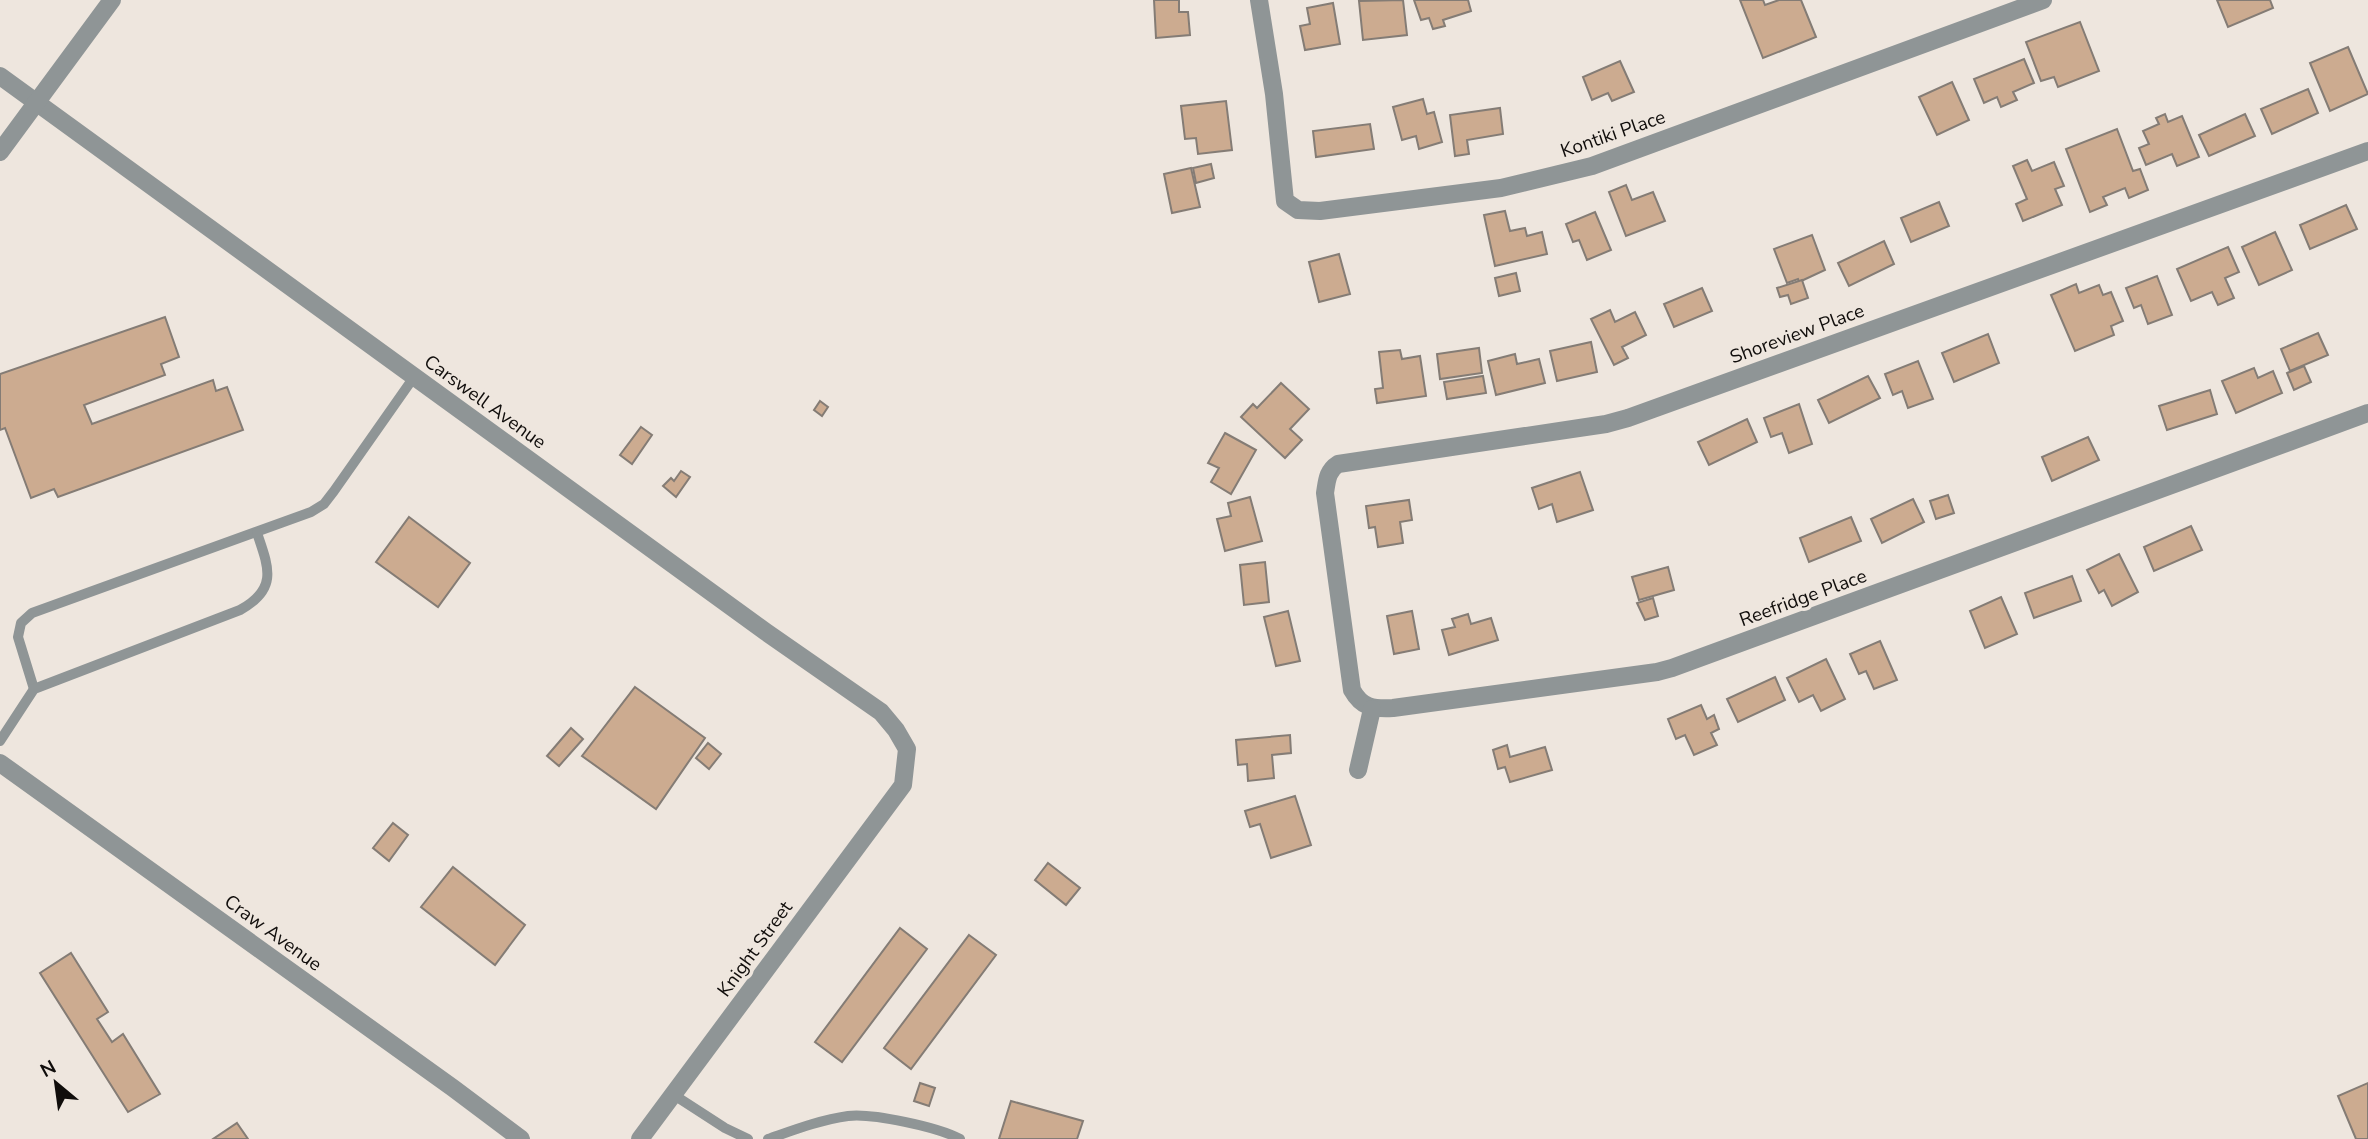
<svg xmlns="http://www.w3.org/2000/svg" width="2368" height="1139" viewBox="0 0 2368 1139" font-family="'Nunito Sans',sans-serif">
  <style>
    .building { fill: #ccab90; stroke: #847c75; stroke-width: 2 }
    .lines { fill: none; stroke-linecap: round; stroke-linejoin: round }
    .lane { stroke: #8f9596; stroke-width: 10 }
    .street { stroke: #8f9596; stroke-width: 18 }
    .labels { text-anchor: middle; dominant-baseline: central; stroke-width: 7; stroke-linejoin: round; paint-order: stroke }
    .street-label { font-size: 19px; fill: #100d0b; stroke: #eee6de }
  </style>
  <rect width="100%" height="100%" fill="#eee6de"/>
  <g class="building">
    <polygon points="1154,0 1179,0 1179,12 1188,12 1190,35 1156,38"/>
    <polygon points="1403,0 1407,35 1363,40 1359,1"/>
    <polygon points="1414,0 1468,0 1471,11 1443,20 1445,26 1433,29 1429,18 1421,20"/>
    <polygon points="1740,0 1763,0 1765,5 1779,0 1801,0 1816,37 1763,58"/>
    <polygon points="2217,0 2270,0 2273,8 2228,27"/>
    <polygon points="1333,3 1340,44 1305,50 1300,26 1310,24 1307,8"/>
    <polygon points="2080,22 2099,71 2058,87 2054,77 2041,81 2026,42"/>
    <polygon points="2348,47 2368,94 2330,111 2310,63"/>
    <polygon points="2024,59 2034,83 2013,92 2017,100 2001,107 1997,97 1984,103 1974,79"/>
    <polygon points="1620,61 1634,92 1612,101 1608,93 1592,100 1583,77"/>
    <polygon points="1952,82 1969,120 1937,135 1919,97"/>
    <polygon points="2308,89 2318,113 2272,134 2261,109"/>
    <polygon points="1423,99 1427,114 1434,112 1442,142 1419,149 1416,136 1402,140 1393,107"/>
    <polygon points="1226,101 1232,150 1198,154 1196,138 1185,139 1181,106"/>
    <polygon points="1500,108 1503,134 1467,140 1469,154 1455,156 1450,115"/>
    <polygon points="2165,114 2168,122 2182,116 2199,157 2177,166 2172,154 2146,165 2139,148 2149,144 2143,131 2159,124 2156,118"/>
    <polygon points="2245,114 2255,136 2209,156 2199,135"/>
    <polygon points="1370,124 1374,149 1316,157 1313,131"/>
    <polygon points="2117,129 2133,171 2140,169 2148,190 2129,198 2125,188 2103,197 2107,205 2090,212 2066,149"/>
    <polygon points="2027,160 2032,171 2054,162 2064,186 2055,189 2062,205 2023,221 2016,204 2027,199 2013,166"/>
    <polygon points="1211,164 1214,178 1196,183 1193,168"/>
    <polygon points="1191,168 1200,207 1172,213 1164,174"/>
    <polygon points="1626,185 1632,200 1653,192 1665,221 1626,236 1609,192"/>
    <polygon points="1939,202 1949,226 1911,242 1901,218"/>
    <polygon points="2346,205 2357,229 2310,249 2300,225"/>
    <polygon points="1505,211 1510,231 1525,228 1527,236 1542,232 1547,254 1495,266 1484,215"/>
    <polygon points="1595,212 1611,250 1587,260 1579,240 1573,242 1566,224"/>
    <polygon points="2275,232 2292,270 2259,285 2242,247"/>
    <polygon points="1812,235 1825,270 1799,282 1798,279 1787,283 1774,249"/>
    <polygon points="1884,241 1894,264 1849,286 1838,263"/>
    <polygon points="2228,247 2239,272 2225,278 2234,298 2218,305 2212,292 2191,301 2177,269"/>
    <polygon points="1339,254 1350,294 1319,302 1309,262"/>
    <polygon points="1516,273 1520,291 1499,296 1495,278"/>
    <polygon points="2157,276 2172,315 2148,324 2141,305 2134,308 2126,288"/>
    <polygon points="1802,280 1808,298 1791,304 1788,295 1780,297 1777,288"/>
    <polygon points="2076,284 2079,293 2099,285 2103,295 2111,292 2123,321 2111,326 2114,335 2075,351 2051,295"/>
    <polygon points="1702,288 1712,311 1674,327 1664,304"/>
    <polygon points="1610,310 1615,322 1635,312 1646,335 1622,347 1628,358 1614,365 1591,319"/>
    <polygon points="165,317 179,357 161,364 165,375 84,405 92,424 213,380 216,391 227,387 243,430 58,497 54,489 31,498 5,428 0,430 0,374"/>
    <polygon points="2318,333 2328,355 2290,371 2281,349"/>
    <polygon points="1988,334 1999,363 1954,382 1942,353"/>
    <polygon points="1591,342 1597,372 1557,381 1550,351"/>
    <polygon points="1479,348 1482,373 1440,379 1437,354"/>
    <polygon points="1400,350 1402,359 1420,356 1426,396 1377,403 1375,389 1383,388 1379,352"/>
    <polygon points="1515,354 1517,364 1539,359 1545,383 1496,395 1488,361"/>
    <polygon points="1918,361 1933,399 1908,408 1902,391 1893,395 1885,374"/>
    <polygon points="2304,366 2311,382 2294,390 2287,373"/>
    <polygon points="2254,368 2258,378 2273,371 2282,393 2236,413 2222,381"/>
    <polygon points="1483,376 1486,393 1447,399 1444,382"/>
    <polygon points="1868,376 1880,398 1829,423 1818,400"/>
    <polygon points="1281,383 1309,409 1290,429 1302,440 1285,458 1241,417 1253,404 1257,408"/>
    <polygon points="2210,390 2217,414 2167,430 2159,406"/>
    <polygon points="820,401 828,407 822,416 814,410"/>
    <polygon points="1799,404 1812,444 1789,453 1782,433 1771,437 1764,418"/>
    <polygon points="1747,419 1757,442 1709,465 1698,442"/>
    <polygon points="641,427 652,435 632,464 620,455"/>
    <polygon points="1225,433 1256,450 1231,494 1211,482 1219,468 1208,463"/>
    <polygon points="2088,437 2099,460 2052,481 2042,457"/>
    <polygon points="681,471 690,477 676,497 663,486 671,478 674,481"/>
    <polygon points="1580,472 1593,510 1557,522 1552,504 1539,509 1532,488"/>
    <polygon points="1948,495 1954,513 1936,519 1930,501"/>
    <polygon points="1250,497 1262,541 1225,551 1217,519 1231,516 1228,503"/>
    <polygon points="1913,499 1924,522 1882,543 1871,519"/>
    <polygon points="1409,500 1412,520 1400,522 1403,543 1378,547 1375,527 1369,528 1366,506"/>
    <polygon points="409,517 470,563 438,607 376,562"/>
    <polygon points="1851,517 1861,541 1809,562 1800,538"/>
    <polygon points="2191,526 2202,550 2154,571 2144,547"/>
    <polygon points="2119,554 2138,592 2112,606 2104,590 2099,593 2087,570"/>
    <polygon points="1265,562 1269,602 1244,605 1240,565"/>
    <polygon points="1668,567 1674,590 1639,600 1632,577"/>
    <polygon points="2072,576 2081,601 2034,618 2025,593"/>
    <polygon points="2001,597 2017,634 1985,648 1970,611"/>
    <polygon points="1653,598 1658,616 1645,620 1637,603"/>
    <polygon points="1288,611 1300,661 1276,666 1264,617"/>
    <polygon points="1412,611 1419,649 1394,654 1387,616"/>
    <polygon points="1468,614 1471,624 1491,618 1498,640 1449,655 1442,630 1455,627 1452,619"/>
    <polygon points="1880,641 1897,680 1874,689 1866,671 1859,674 1850,654"/>
    <polygon points="1826,659 1845,699 1821,711 1813,695 1799,702 1787,678"/>
    <polygon points="1775,677 1785,700 1738,722 1727,699"/>
    <polygon points="635,687 705,738 656,809 582,756"/>
    <polygon points="1701,705 1707,719 1714,715 1719,729 1711,733 1717,745 1694,755 1685,735 1676,739 1668,719"/>
    <polygon points="571,728 583,739 559,766 547,756"/>
    <polygon points="1290,735 1291,753 1272,755 1274,778 1248,781 1247,764 1238,765 1236,740"/>
    <polygon points="708,743 721,754 709,769 696,758"/>
    <polygon points="1507,745 1510,757 1545,747 1552,770 1510,782 1505,767 1498,769 1493,750"/>
    <polygon points="1295,796 1311,845 1271,858 1260,824 1250,827 1245,811"/>
    <polygon points="393,823 408,835 389,861 373,848"/>
    <polygon points="1048,863 1080,888 1066,905 1035,880"/>
    <polygon points="453,867 525,925 495,965 421,907"/>
    <polygon points="900,928 927,949 842,1062 815,1042"/>
    <polygon points="969,935 996,955 911,1069 884,1048"/>
    <polygon points="71,953 108,1012 97,1019 112,1042 123,1034 160,1094 128,1112 40,973"/>
    <polygon points="920,1083 935,1088 929,1106 914,1101"/>
    <polygon points="2368,1083 2368,1139 2356,1139 2338,1096"/>
    <polygon points="1011,1101 1083,1121 1077,1139 999,1139"/>
    <polygon points="237,1123 248,1139 213,1139"/>
  </g>
  <g class="lines">
    <g class="lane">
      <polyline points="34,689 18,637 21,623 32,613 311,512 324,504 334,491 414,377"/>
      <path d="M 0,741 L 34,689 L 240,610 C 278,589 269,568 257,533"/>
      <polyline points="674,1095 725,1128 748,1139"/>
      <path d="M 768,1139 C 794,1130 820,1120 848,1116 C 872,1113 938,1127 960,1139"/>
    </g>
    <g class="street">
      <polyline points="1259,0 1274,94 1285,201 1298,210 1320,211 1501,188 1592,166 2043,0"/>
      <polyline points="0,76 766,632 881,712 896,730 907,749 903,785 640,1139"/>
      <path d="M 2368,151 L 1628,418 L 1606,424 L 1338,464 C 1327,471 1327,481 1325,493 L 1352,690 C 1362,708 1373,709 1393,708 L 1657,672 L 1672,668 L 2368,413"/>
      <polyline points="0,152 112,0"/>
      <polyline points="0,763 453,1088 521,1139"/>
      <polyline points="1358,770 1372,709"/>
    </g>
  </g>
  <g class="labels">
    <g class="street-label">
      <text transform="translate(1613 134) rotate(-19)">Kontiki Place</text>
      <text transform="translate(1797 334) rotate(-20)">Shoreview Place</text>
      <text transform="translate(485 402) rotate(36)">Carswell Avenue</text>
      <text transform="translate(1803 598) rotate(-20)">Reefridge Place</text>
      <text transform="translate(273 933) rotate(36)">Craw Avenue</text>
      <text transform="translate(755 949) rotate(-54)">Knight Street</text>
    </g>
  </g>
  <g transform="translate(56 1083) rotate(331)" stroke="#eee6de" stroke-width="5" paint-order="stroke">
  <path d="M0-5L12 26L0 18L-12 26Z" fill="#100d0b"/>
  <text y="-10" font-size="19" font-weight="bold" text-anchor="middle" fill="#100d0b">N</text>
  </g>
</svg>
